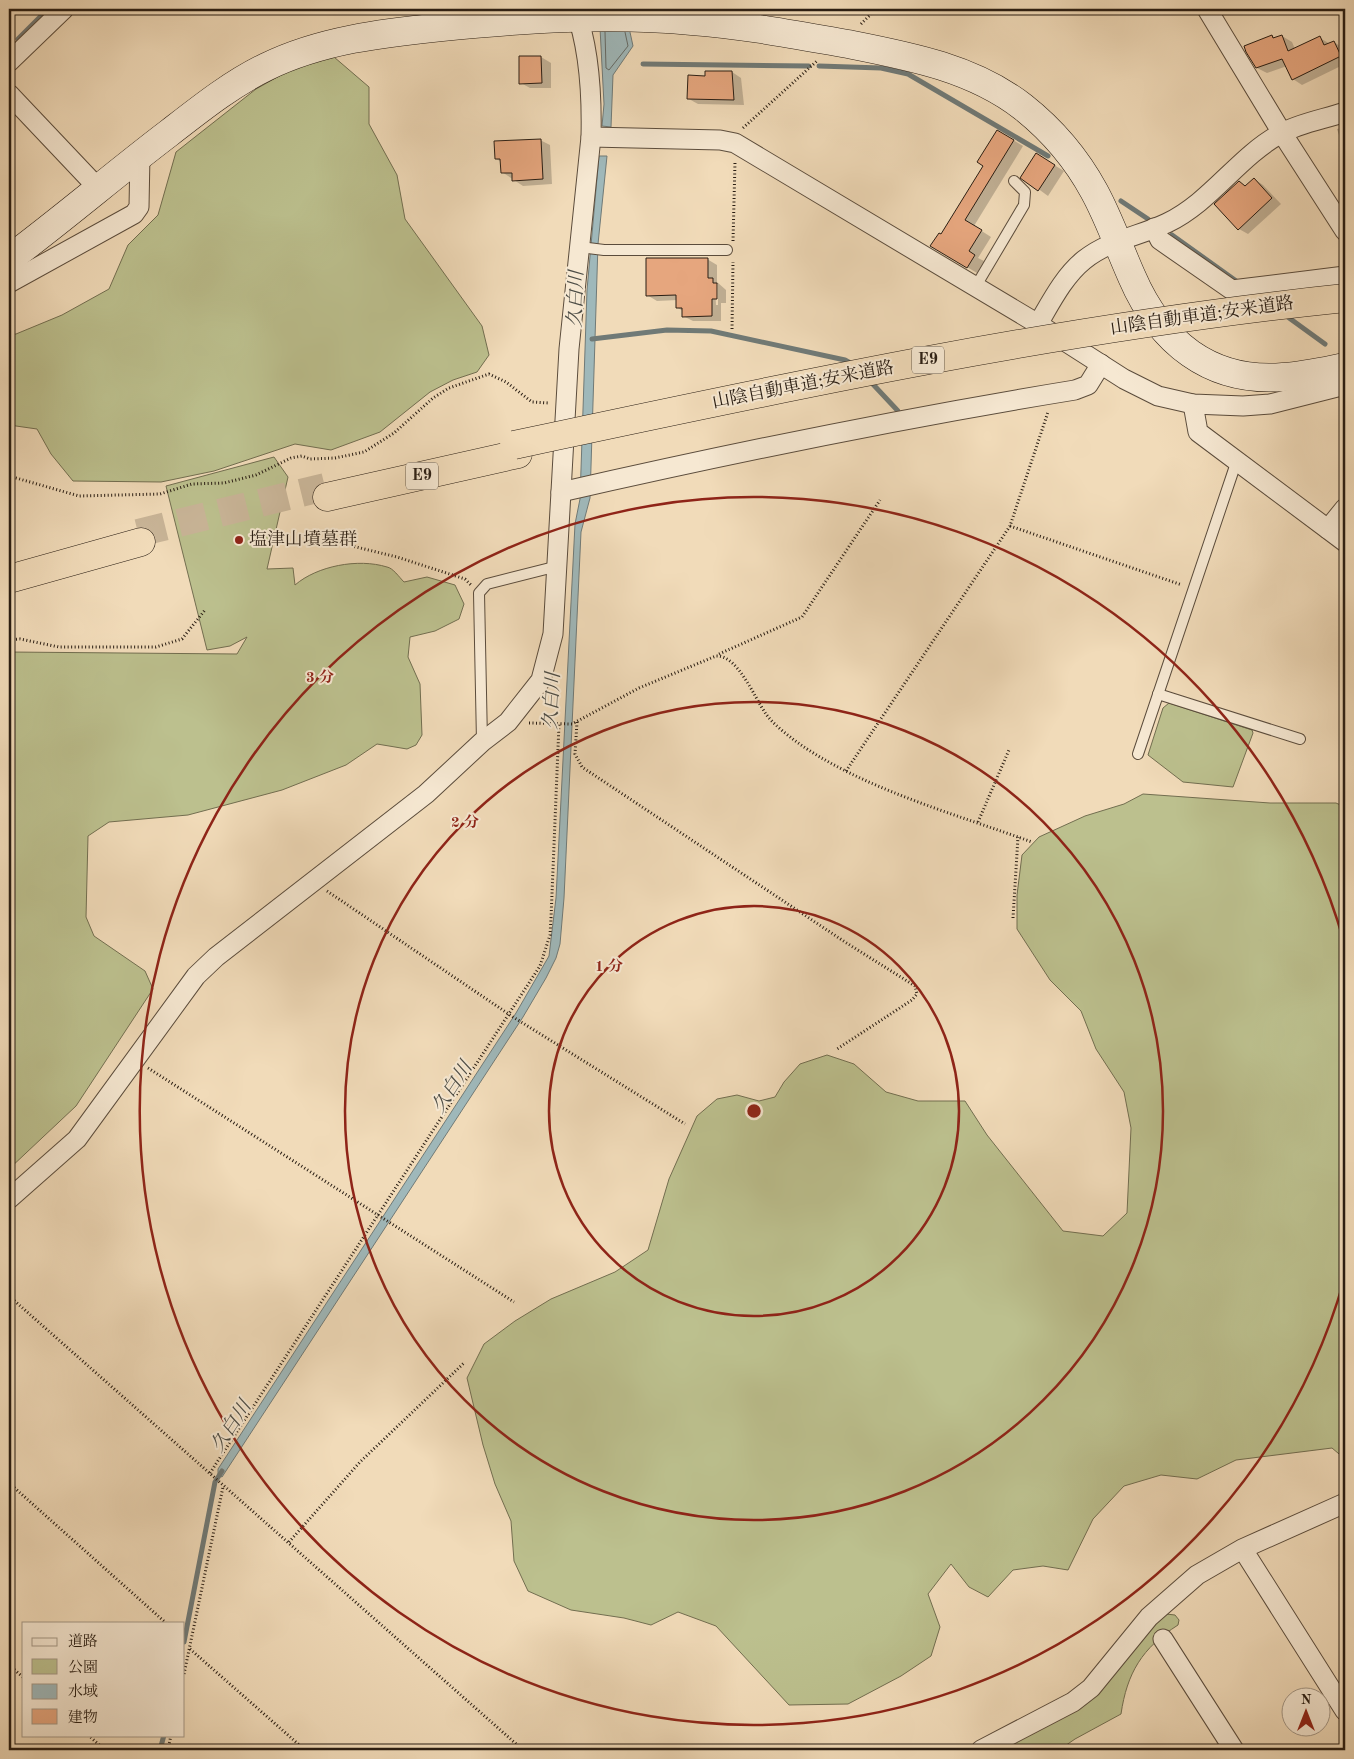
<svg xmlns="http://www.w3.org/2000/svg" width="1354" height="1759" viewBox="0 0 1354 1759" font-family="'Old Standard TT','Noto Serif JP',serif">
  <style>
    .green { fill: #bcc08e; stroke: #726e50 }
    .water { fill: #9fb8ba; stroke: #707a77 }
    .shadow { fill: #0003; fill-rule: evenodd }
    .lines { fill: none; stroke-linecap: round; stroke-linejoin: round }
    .shore { stroke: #646a66; stroke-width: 1 }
    .stream { stroke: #707a77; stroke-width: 5 }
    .building { fill: #e6a67e; stroke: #291d13 }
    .highway-tunnel { stroke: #c9b598; stroke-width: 28; stroke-dasharray: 28 14; stroke-linecap: butt }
    .lane-casing { stroke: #5b4c3c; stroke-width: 12 }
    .street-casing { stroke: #5b4c3c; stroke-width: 21 }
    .secondary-casing { stroke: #291d13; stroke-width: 29 }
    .highway-casing { stroke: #291d13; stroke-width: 29 }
    .path { stroke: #291d13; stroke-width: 3; stroke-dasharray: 1 2.5; stroke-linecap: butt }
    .lane { stroke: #f6e8d2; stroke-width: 10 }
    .street { stroke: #f6e8d2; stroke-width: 19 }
    .secondary { stroke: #f6e8d2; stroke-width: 28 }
    .highway { stroke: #f1dbb9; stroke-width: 28 }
    .highway-bridge-casing { stroke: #291d13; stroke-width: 29; stroke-linecap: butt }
    .highway-bridge { stroke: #f1dbb9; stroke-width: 28 }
    .ring { fill: none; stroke: #8f2418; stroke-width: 2.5 }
    .poi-dot { fill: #8f2418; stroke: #f6e8d2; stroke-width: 2 }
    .labels { text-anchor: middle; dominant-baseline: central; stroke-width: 4; stroke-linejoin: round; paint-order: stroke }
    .shield { fill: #f6e8d2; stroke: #665a4c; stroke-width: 1 }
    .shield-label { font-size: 16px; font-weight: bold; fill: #291d13 }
    .street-label { font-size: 18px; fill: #291d13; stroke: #f6e8d2 }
    .poi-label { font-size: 18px; fill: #291d13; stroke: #f6e8d2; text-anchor: start }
    .water-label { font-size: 19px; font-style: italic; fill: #4c4c45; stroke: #f6e8d2 }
    .centre { fill: #8f2418; stroke: #f6e8d2; stroke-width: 2.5 }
    .ring-label { font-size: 15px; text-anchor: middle; font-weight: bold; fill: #8f2418; stroke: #f6e8d2; stroke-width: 4; stroke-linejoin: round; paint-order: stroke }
  </style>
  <rect width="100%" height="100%" fill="#f1dbb9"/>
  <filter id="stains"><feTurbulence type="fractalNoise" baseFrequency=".004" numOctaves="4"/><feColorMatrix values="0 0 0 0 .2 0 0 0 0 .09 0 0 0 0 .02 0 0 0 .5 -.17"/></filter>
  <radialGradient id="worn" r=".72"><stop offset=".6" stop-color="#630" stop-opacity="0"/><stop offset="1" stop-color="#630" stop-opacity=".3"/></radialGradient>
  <g class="green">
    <polygon points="334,57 369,87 369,124 397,175 405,219 482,326 489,355 477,372 453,380 430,392 380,432 331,450 295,444 214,471 161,482 73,481 51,454 37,429 9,425 9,335 16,334 62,315 109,289 128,245 158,215 176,152 256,89 295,67"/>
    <path d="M 274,457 L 288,477 L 267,569 L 293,568 L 295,585 C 317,566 358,558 387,567 C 393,568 399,577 404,582 L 427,577 L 455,585 L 464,604 L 459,619 L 435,631 L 410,637 L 408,657 L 420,684 L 422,735 L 416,745 L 407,749 L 377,744 L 346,765 L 282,790 L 188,815 L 109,822 L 88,836 L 86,917 L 94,936 L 145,971 L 153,989 L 76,1106 L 9,1169 L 9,652 L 237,654 L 247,637 L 230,646 L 207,650 L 166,486 Z"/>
    <polygon points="1169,703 1252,730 1253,733 1233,787 1183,782 1148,755 1163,708"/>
    <polygon points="1143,794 1270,803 1336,803 1345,807 1345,1459 1332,1448 1236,1460 1197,1479 1161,1475 1124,1486 1093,1519 1068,1570 1043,1566 1013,1570 988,1597 969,1587 951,1564 928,1594 940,1627 931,1656 901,1676 848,1704 789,1705 716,1626 678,1612 651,1625 624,1618 571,1610 528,1591 514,1561 511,1521 495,1484 483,1445 467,1378 484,1344 515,1321 551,1299 615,1272 648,1250 669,1179 697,1116 717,1099 737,1095 759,1101 775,1097 784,1082 800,1064 827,1055 854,1064 886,1092 918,1101 965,1101 987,1135 1063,1231 1103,1236 1127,1213 1131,1128 1124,1092 1096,1049 1081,1011 1050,980 1017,929 1017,895 1022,855 1039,837 1085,816 1124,804"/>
    <path d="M 1166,1614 L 1175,1615 L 1179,1620 L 1178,1625 C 1142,1648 1127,1673 1121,1714 L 1075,1739 L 1059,1750 L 995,1750 L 1127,1650 Z"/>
  </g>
  <g class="water">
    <polygon points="599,9 625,9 633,46 613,75 611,127 602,126 604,104"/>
    <polygon points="599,156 607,156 598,244 590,498 581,532 564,898 560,944 556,958 546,978 523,1017 222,1477 218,1475 218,1469 516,1013 549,956 556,898 575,524 580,499 587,290"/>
  </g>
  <g class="shadow">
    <polygon points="1272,36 1276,38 1282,36 1292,42 1295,49 1320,38 1330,44 1334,42 1343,48 1345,64 1302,85 1293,79 1287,66 1267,73 1257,68"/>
    <polygon points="520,57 541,57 551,63 551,88 530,88 521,83"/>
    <polygon points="732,72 741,78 744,105 698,104 689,99 706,77"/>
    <polygon points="1345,127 1345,153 1337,129"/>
    <polygon points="998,131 1023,146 974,226 991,237 978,258 984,261 977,273 932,246 942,236 985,165"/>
    <polygon points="540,140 550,145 552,184 523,186 502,172 502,162 496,159"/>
    <polygon points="1046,160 1064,171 1048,196 1022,177"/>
    <polygon points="1254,179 1263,185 1281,204 1248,234 1239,229 1239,182 1246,186"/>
    <path d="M 707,259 L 717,265 L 717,282 L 726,290 L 726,303 L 721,303 L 721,321 L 693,321 L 683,316 L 683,311 L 678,308 L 678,300 L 657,301 L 647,295 ZM 715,284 L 718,284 L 718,305 L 716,305 Z"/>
  </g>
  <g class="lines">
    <polyline class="shore" points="605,32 606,68 609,70 628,46 625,32"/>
    <g class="stream">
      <polyline points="18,39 48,9"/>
      <polyline points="643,64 809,66"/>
      <polyline points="819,66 881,68 908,74 1048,156"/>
      <polyline points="1121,201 1148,219"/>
      <polyline points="1172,235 1239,283"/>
      <polyline points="1285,315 1325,344"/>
      <polyline points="592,339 667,330 711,331 845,360 852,364"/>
      <polyline points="869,380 898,411"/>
      <polyline points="184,1642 215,1482 222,1471"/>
      <polyline points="160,1750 164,1735"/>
    </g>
  </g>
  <g class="building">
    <polygon points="1272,35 1273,38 1282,35 1288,51 1320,36 1324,45 1334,41 1341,56 1292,80 1282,59 1256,68 1246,52 1244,46"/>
    <polygon points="519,56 541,56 542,83 519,84"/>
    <polygon points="705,71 732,71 734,100 687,99 688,75 705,76"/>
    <polygon points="997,130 1014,140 965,220 982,230 969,251 975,255 967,268 930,246 939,233 941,234 983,166 977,162"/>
    <polygon points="541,139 543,179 512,181 512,173 501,173 500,159 495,159 494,141"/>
    <polygon points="1036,153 1055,165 1038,191 1020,178"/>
    <polygon points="1254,178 1272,198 1238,230 1214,204 1239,181 1245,186"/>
    <polygon points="646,258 708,258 708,278 713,278 713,283 717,283 717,299 712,299 712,316 682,317 682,308 676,308 676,295 646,296"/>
  </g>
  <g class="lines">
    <polyline class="highway-tunnel" points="138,533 325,487"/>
    <g class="lane-casing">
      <g id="lane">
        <polyline points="580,247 604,250 727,250"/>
        <polyline points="976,286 1024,205 1025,192 1014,181"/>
        <polyline points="1158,694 1300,739"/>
        <polyline points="482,742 479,593 487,584 558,566"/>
        <polyline points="1138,754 1237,460"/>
      </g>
    </g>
    <g class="street-casing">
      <g id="street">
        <polyline points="1207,9 1282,133 1345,231"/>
        <polyline points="9,62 64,9"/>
        <polyline points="9,94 98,188"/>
        <polyline points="591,137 720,140 735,143 1038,324 1124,379 1158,396 1193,404 1243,406 1270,404 1345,385"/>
        <polyline points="1154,228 1160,240 1232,290 1345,276"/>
        <polyline points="9,283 134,214 139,207 140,155"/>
        <path d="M 1038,324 C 1051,302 1064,276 1084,260 C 1109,240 1140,236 1167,223 C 1211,202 1238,157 1280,134 C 1299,123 1325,119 1345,112"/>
        <polyline points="1193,404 1198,432 1345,542"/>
        <path d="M 561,492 C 732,453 903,418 1075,390 L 1088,385 L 1101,364"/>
        <polyline points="1328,529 1345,508"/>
        <path d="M 9,1199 L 77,1139 L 196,976 L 216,957 L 426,794 L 482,742 L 508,722 L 541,680 L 553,634 L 569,349 L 591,137 C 592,95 590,49 575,9"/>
        <polyline points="1247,1556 1345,1711"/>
        <polyline points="1163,1639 1234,1750"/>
        <polyline points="981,1750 1073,1702 1091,1688 1149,1617 1197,1575 1242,1549 1345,1503"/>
      </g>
    </g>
    <g class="secondary-casing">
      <path id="secondary" d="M 9,259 C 64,218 115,174 169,133 C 200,109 231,84 266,67 C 321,40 383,33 442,27 C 524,19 609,13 692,21 C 745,25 796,35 848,44 C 909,56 973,68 1023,107 C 1052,130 1076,158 1094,191 C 1109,218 1119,248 1132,277 C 1160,342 1210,383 1283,377 C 1304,376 1325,371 1345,367"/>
    </g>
    <g class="highway-casing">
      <g id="highway">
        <polyline points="327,497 518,454"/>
        <polyline points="9,579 141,542"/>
      </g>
    </g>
    <g class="path">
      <polyline points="867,9 871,13"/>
      <polyline points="861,24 876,9"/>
      <polyline points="743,128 818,60"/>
      <polyline points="733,241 735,162"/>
      <polyline points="732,329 733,262"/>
      <polyline points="9,476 79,496 160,494 192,484 224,483 256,475 291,458 302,456 310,459 335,458 364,452 394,433 433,398 449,388 489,374 506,382 532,402 549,403"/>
      <polyline points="1010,526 1182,585"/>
      <polyline points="344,544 397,557 465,579 471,585"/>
      <polyline points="9,640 20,639 59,647 156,647 182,639 205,610"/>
      <polyline points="719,654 802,617 880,500"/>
      <polyline points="577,722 575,754 582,767 845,942 915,986 917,994 912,1000 837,1049"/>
      <path d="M 529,723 L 572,724 L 639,688 L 716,656 C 738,655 754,697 766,714 C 773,724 784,732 794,740 C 860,788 955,814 1032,842"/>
      <polyline points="846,771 1010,526 1048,412"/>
      <polyline points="978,822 1009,750"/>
      <polyline points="327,891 513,1017 685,1124"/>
      <polyline points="1013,918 1018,837"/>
      <polyline points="148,1068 514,1302"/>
      <polyline points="9,1296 523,1750"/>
      <polyline points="210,1473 540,966 550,935 551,918 559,724"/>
      <polyline points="9,1483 166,1623"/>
      <polyline points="289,1542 360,1462 465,1362"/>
      <polyline points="190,1649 305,1750"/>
      <polyline points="9,1665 24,1678"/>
      <polyline points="184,1674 223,1487"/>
      <polyline points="88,1735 105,1750"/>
      <polyline points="168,1750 171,1735"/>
    </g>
    <use href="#lane" class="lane"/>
    <use href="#street" class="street"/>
    <use href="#secondary" class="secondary"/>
    <use href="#highway" class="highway"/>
    <g class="highway-bridge-casing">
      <path id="highway-bridge" d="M 514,445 C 789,386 1065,327 1345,298"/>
    </g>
    <use href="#highway-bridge" class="highway-bridge"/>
  </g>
  <g class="ring">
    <circle cx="754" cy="1111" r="205"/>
    <circle cx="754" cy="1111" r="409"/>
    <path d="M1344 1280A614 614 0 1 1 1344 942"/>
  </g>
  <circle class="poi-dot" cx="239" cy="540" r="5"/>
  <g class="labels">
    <g class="shield">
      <rect x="912" y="346.5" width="32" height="27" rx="4"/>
      <rect x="406" y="462.5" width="32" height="27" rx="4"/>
    </g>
    <g class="shield-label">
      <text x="928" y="360">E9</text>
      <text x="422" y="476">E9</text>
    </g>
    <g class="street-label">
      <text transform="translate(1202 316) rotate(-8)">山陰自動車道;安来道路</text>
      <text transform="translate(803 385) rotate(-11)">山陰自動車道;安来道路</text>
    </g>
    <g class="poi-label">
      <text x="249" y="540">塩津山墳墓群</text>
    </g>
    <g class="water-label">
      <text transform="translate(577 299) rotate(-88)">久白川</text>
      <text transform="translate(553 701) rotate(-87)">久白川</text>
      <text transform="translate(453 1088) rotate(-57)">久白川</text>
      <text transform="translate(232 1427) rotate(-57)">久白川</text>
    </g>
  </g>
  <circle cx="754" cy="1111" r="8" class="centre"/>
  <g class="ring-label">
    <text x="320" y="682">3 分</text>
    <text x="465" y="827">2 分</text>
    <text x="609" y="971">1 分</text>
  </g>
  <rect width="1354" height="1759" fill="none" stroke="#f1dbb9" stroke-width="30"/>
  <rect x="10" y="10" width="1334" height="1739" fill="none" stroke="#291d13" stroke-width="2.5"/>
  <rect x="15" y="15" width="1324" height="1729" fill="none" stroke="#291d13"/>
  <rect x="22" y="1622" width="162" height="115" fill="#f6e8d2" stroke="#a49786"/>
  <rect x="32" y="1638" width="25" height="8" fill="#f6e8d2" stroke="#a49786"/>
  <text x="68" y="1646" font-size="15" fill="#291d13">道路</text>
  <rect x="32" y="1659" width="25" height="15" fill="#bcc08e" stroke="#a49786"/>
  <text x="68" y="1672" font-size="15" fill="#291d13">公園</text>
  <rect x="32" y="1684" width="25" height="15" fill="#9fb8ba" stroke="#a49786"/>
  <text x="68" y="1696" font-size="15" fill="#291d13">水域</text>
  <rect x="32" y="1709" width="25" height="15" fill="#e6a67e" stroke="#a49786"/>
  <text x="68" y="1722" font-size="15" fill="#291d13">建物</text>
  <g transform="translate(1306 1712)"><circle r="24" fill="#f6e8d2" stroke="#a49786"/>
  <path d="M0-4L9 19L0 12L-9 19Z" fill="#8f2418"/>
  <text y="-8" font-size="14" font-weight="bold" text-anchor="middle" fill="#291d13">N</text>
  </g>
  <rect width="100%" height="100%" filter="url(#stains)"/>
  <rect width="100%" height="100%" fill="url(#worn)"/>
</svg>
